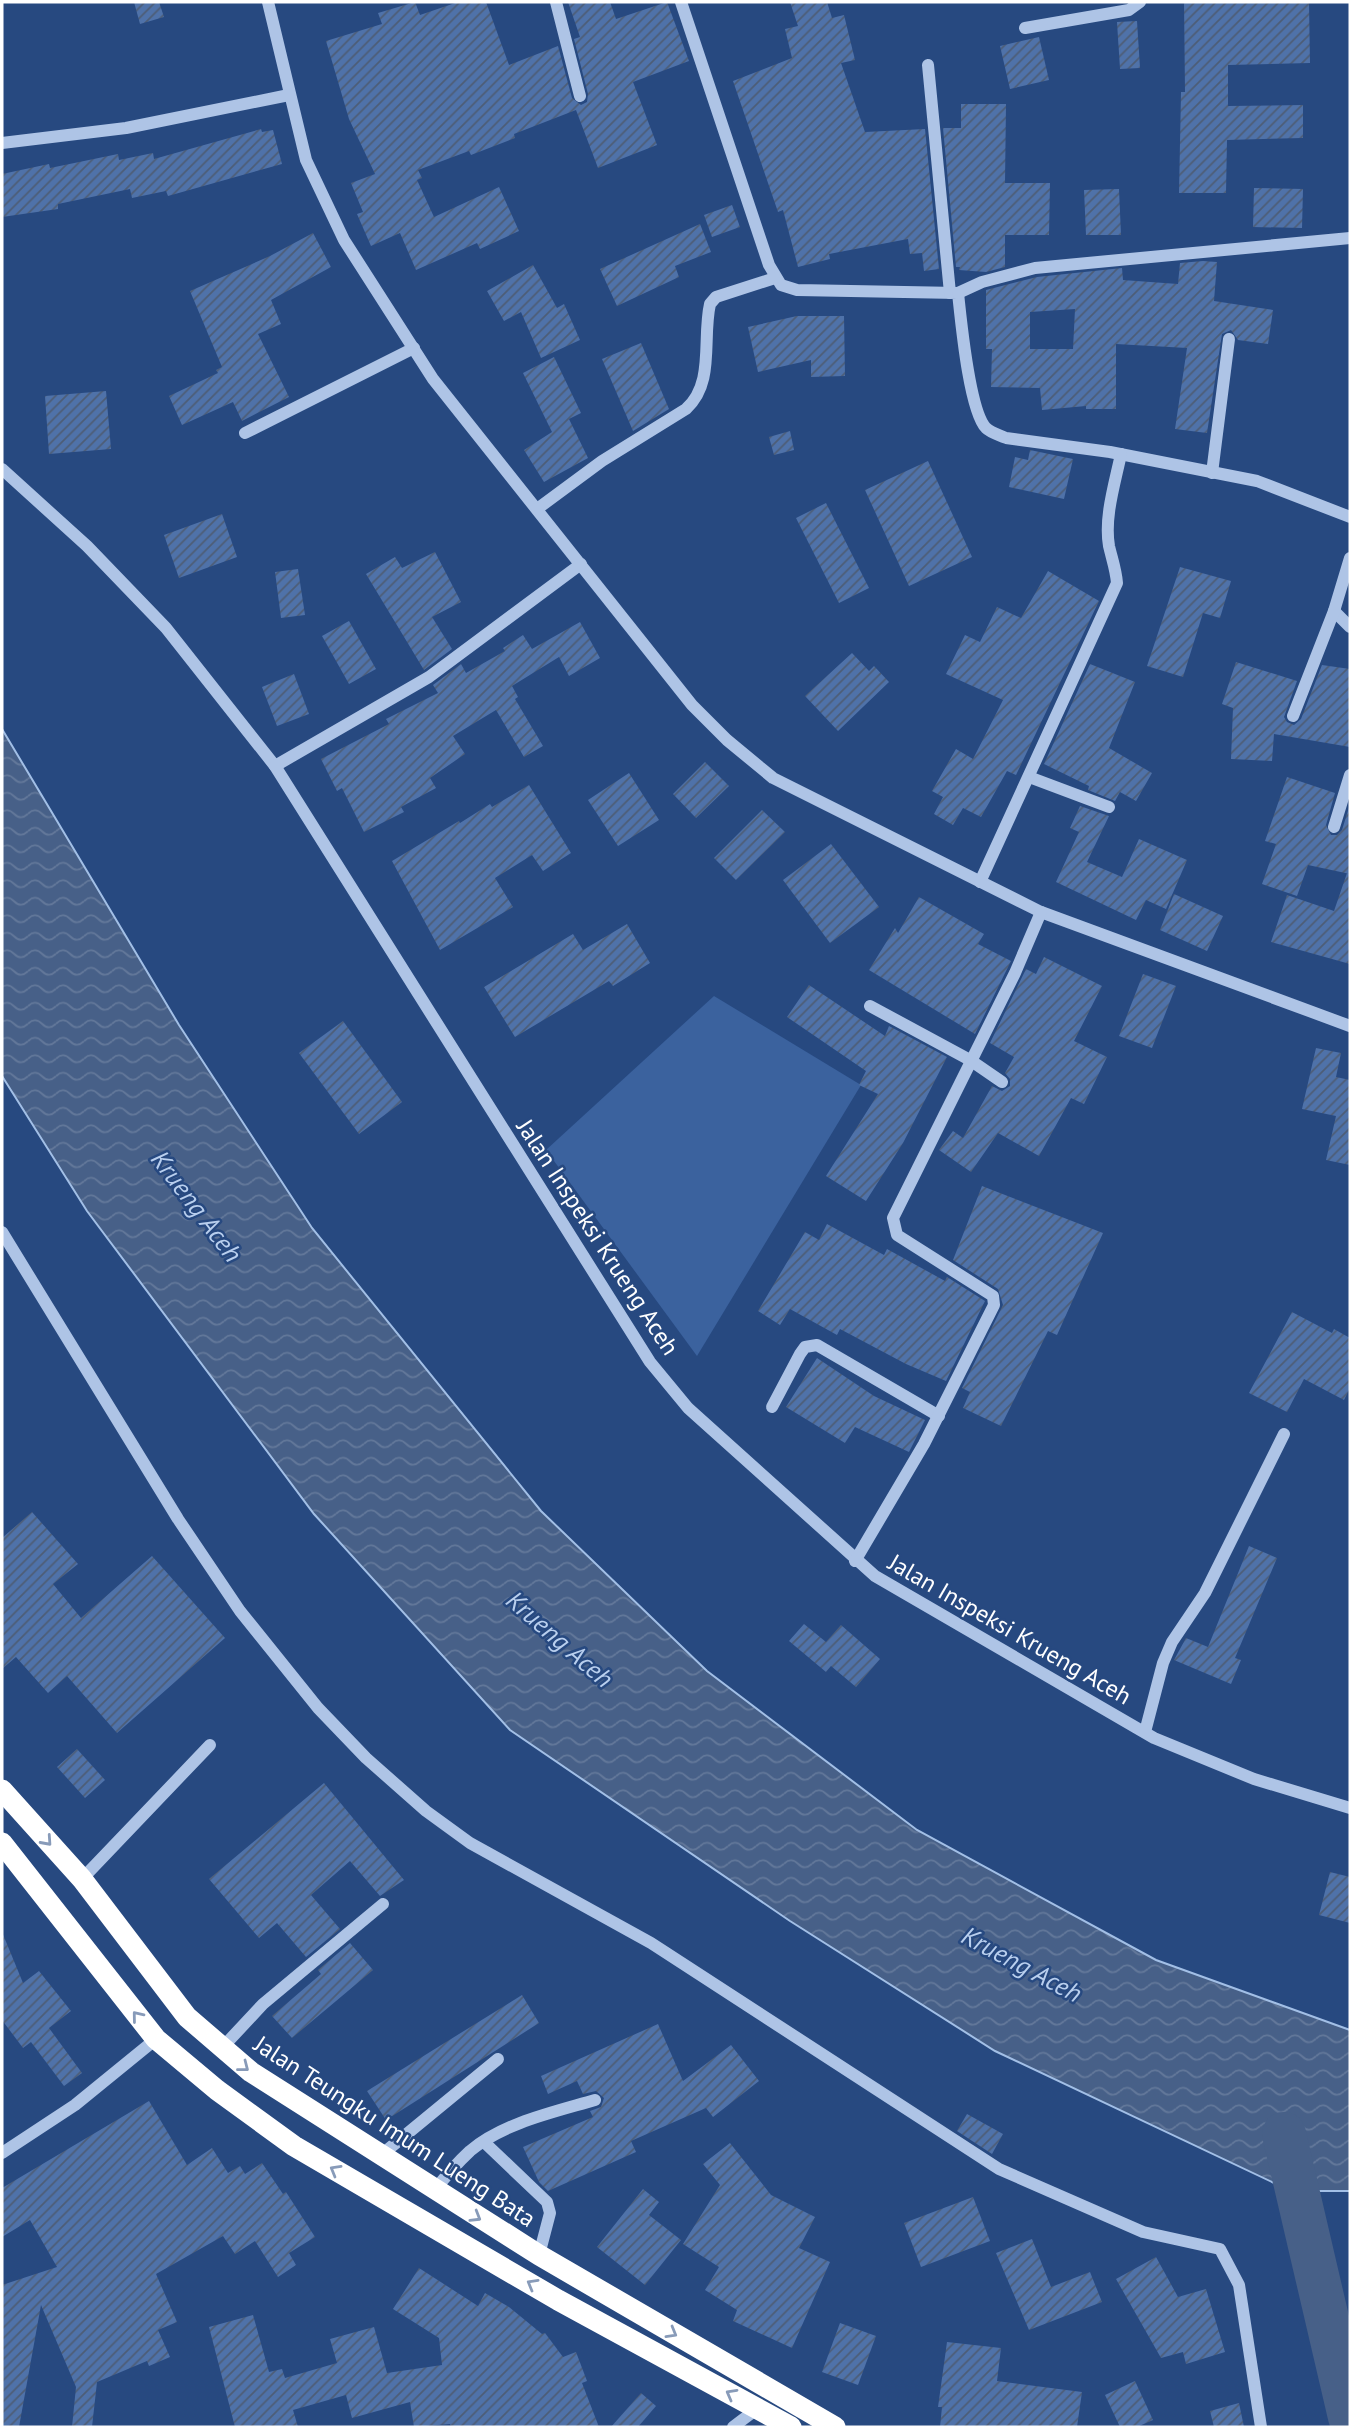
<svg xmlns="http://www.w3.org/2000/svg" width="1352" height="2429" viewBox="0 0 1352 2429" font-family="'PT Sans',sans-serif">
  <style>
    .grass { fill: #3b629e }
    .water { fill: url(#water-waves); stroke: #a2bfe6; stroke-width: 2 }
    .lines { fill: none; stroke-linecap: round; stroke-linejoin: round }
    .river { stroke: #476088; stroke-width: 44 }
    .building { fill: url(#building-hatch); fill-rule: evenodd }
    .minor { stroke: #aec4e6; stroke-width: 12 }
    .highway { stroke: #fff; stroke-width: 21 }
    .oneway { stroke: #889bb9 }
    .labels { text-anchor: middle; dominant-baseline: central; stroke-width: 5; stroke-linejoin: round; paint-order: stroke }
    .street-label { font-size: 24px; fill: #fff; stroke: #274980 }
    .water-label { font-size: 26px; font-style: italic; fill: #b9cfee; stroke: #274980 }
  </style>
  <defs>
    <pattern id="water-waves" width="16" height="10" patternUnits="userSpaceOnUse" patternTransform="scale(1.75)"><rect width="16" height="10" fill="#476088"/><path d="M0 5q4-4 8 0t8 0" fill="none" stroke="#63789a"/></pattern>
    <pattern id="building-hatch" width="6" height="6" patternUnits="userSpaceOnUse" patternTransform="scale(1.75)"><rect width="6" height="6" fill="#4f72a9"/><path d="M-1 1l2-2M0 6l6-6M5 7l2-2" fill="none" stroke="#4d5d76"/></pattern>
  </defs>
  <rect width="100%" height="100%" fill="#274980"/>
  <polygon class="grass" points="714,996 861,1085 697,1356 546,1150"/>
  <polygon class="water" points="2,729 179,1025 312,1228 541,1511 707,1671 917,1830 1156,1960 1350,2030 1350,2191 1291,2191 995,2051 790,1921 510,1730 314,1514 87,1211 2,1076"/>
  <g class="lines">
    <polyline class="river" points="1284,2134 1350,2417"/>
  </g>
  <g class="building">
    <polygon points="134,2 159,2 164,17 140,24"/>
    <polygon points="415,2 420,15 458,2 486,2 509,65 558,46 572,98 581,105 587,102 588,94 574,39 580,37 568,2 610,2 616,19 667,2 689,61 633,82 657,145 598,168 576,110 514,134 515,138 471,155 469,151 418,170 422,178 417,180 434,217 499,187 519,231 480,249 477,243 416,270 400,233 371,246 357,214 363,212 351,183 375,174 349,119 326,41 382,24 378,13"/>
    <polygon points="790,2 827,2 832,18 844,15 855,60 841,63 865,132 925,129 939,269 924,271 922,253 910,254 908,239 829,254 830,259 798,267 783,210 778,212 733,81 792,58 785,29 798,26"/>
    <polygon points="1184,2 1309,2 1310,63 1228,65 1228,106 1303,105 1303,138 1227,140 1226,193 1179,193 1181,92 1185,92"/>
    <polygon points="1137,21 1140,68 1120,69 1117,22"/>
    <polygon points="1039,37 1049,80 1010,89 1000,46"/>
    <polygon points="961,104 1006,104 1005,183 1050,183 1049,235 1005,235 1005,267 986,272 959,270 960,267 956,267 943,128 961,128"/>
    <polygon points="261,129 262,132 273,130 282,164 168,196 166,191 132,198 130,189 58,204 58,209 2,217 2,174 49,164 50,168 118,154 119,160 153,153 154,159"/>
    <polygon points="1254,188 1303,189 1302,228 1253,227"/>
    <polygon points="1119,189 1121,235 1086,235 1084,190"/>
    <polygon points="732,205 740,227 712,237 704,215"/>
    <polygon points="700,224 711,252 675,266 679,277 617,306 600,269"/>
    <polygon points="313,233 331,267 271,300 281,324 258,334 289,397 242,421 233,402 182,425 169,396 218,373 216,370 222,367 190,291 270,256"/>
    <path d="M 1203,261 L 1217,262 L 1214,301 L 1273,310 L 1268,344 L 1238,340 L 1231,330 L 1222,334 L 1207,433 L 1175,429 L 1187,348 L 1116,344 L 1116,409 L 1086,409 L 1086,406 L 1042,410 L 1040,388 L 991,387 L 992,349 L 986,349 L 986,290 L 1037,277 L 1122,268 L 1123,280 L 1178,284 L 1180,263 ZM 1075,309 L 1073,349 L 1030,349 L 1030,312 Z"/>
    <polygon points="533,265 557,308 564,304 580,340 541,358 521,312 504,321 487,291"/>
    <polygon points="797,316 844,316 845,376 811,377 811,360 758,372 748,327"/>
    <polygon points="641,343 669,409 633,431 602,359"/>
    <polygon points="554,357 581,413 569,419 588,458 544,482 524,450 552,432 523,373"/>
    <polygon points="106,391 111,449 49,454 45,396"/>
    <polygon points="790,431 794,450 774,455 769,437"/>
    <polygon points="1030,450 1073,459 1064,499 1009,487 1015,457 1028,460"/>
    <polygon points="928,461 972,557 909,586 865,490"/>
    <polygon points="826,503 869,588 839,603 796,518"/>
    <polygon points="222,514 237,557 179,578 164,535"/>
    <polygon points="435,552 461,602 432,617 452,649 424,670 366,574 395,557 402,568"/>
    <polygon points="1180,567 1231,581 1220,618 1203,613 1183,677 1147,666"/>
    <polygon points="298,569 305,615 281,618 275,572"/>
    <polygon points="1048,571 1099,601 1016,775 1007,771 981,817 963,808 953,825 934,814 943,797 932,791 956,749 973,759 1003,700 946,674 965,635 980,642 997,607 1021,618"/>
    <polygon points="349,621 376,669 349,684 322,636"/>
    <polygon points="580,622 600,658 569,676 559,657 512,686 518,697 515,699 543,746 524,757 496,710 453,736 465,754 430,778 436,788 401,807 404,812 364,832 342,788 337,791 321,759 389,724 386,719 438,693 433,685 461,664 466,673 505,651 503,648 523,635 532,649"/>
    <polygon points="852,653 869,671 874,666 889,682 838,731 805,696"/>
    <polygon points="1236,662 1297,681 1284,717 1287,722 1294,725 1301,719 1322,665 1350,669 1350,747 1274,734 1272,761 1231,759 1233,708 1222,704"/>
    <polygon points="1090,664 1135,682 1109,748 1152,773 1136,801 1120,792 1115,801 1088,790 1089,786 1044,764"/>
    <polygon points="294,674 309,714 277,726 262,687"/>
    <polygon points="705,762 729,786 696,818 673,794"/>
    <polygon points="629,773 659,820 618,846 588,800"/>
    <polygon points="1287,777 1335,793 1326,825 1331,835 1337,835 1342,830 1350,804 1350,874 1308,865 1297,896 1262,884 1276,844 1265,841"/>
    <polygon points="529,785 571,853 543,871 532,855 495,878 513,907 440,950 392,861 459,821 460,823 490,804 492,807"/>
    <polygon points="1080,806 1109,816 1087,862 1122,877 1139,839 1187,860 1166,909 1146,900 1136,920 1056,882 1079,832 1070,828"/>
    <polygon points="762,810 785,832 736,880 714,858"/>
    <polygon points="831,844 879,907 830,943 783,880"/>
    <polygon points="1347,873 1350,874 1350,964 1271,942 1287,895 1334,911"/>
    <polygon points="1174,894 1223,916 1207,951 1160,930"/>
    <polygon points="919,897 984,934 978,944 1011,961 975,1034 869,970 895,928 898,933"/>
    <polygon points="627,924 650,963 613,986 609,981 515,1037 484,987 573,934 583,950"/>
    <polygon points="1044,957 1102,986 1074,1041 1107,1057 1084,1104 1071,1098 1039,1156 998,1133 971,1172 939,1150 953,1131 963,1138 992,1086 1002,1091 1010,1086 1010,1079 1005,1073 1014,1057 990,1043 1026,969 1036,974"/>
    <polygon points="1143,974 1176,986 1152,1048 1119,1036"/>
    <polygon points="809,985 885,1036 889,1026 947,1057 903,1143 866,1201 826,1176 878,1094 859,1085 866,1071 787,1017"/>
    <polygon points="343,1021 402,1102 359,1134 299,1053"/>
    <polygon points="1316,1048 1341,1053 1336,1077 1350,1080 1350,1165 1326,1160 1336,1116 1302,1109"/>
    <polygon points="982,1186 1103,1233 1057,1335 1048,1331 1001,1426 963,1408 970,1392 962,1388 1003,1305 998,1289 953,1260"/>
    <polygon points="827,1224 884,1255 887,1249 945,1281 947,1277 985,1301 946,1381 906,1364 840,1329 837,1335 790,1309 780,1325 758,1311 805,1232 819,1240"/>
    <polygon points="1292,1312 1332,1333 1334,1329 1350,1338 1350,1388 1344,1400 1304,1379 1287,1412 1249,1393"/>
    <polygon points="817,1358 874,1396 925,1420 909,1452 855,1427 845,1443 786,1407"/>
    <polygon points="32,1512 78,1564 53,1584 81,1618 152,1556 225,1638 117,1733 67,1676 48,1693 16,1657 2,1669 2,1538"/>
    <polygon points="1249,1546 1277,1558 1235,1658 1241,1660 1231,1684 1174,1660 1186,1638 1208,1647"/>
    <polygon points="804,1624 826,1642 841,1625 880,1659 856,1687 831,1666 826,1672 789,1641"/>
    <polygon points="77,1749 105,1780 85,1798 57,1767"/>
    <polygon points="324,1783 404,1880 380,1896 350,1861 311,1895 340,1929 306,1957 277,1923 259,1938 209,1879"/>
    <polygon points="1330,1872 1350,1877 1350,1923 1319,1915"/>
    <polygon points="2,1932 23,1983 39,1971 71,2011 49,2028 82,2073 64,2086 31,2042 23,2048 2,2020"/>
    <polygon points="350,1943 373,1970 292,2038 272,2016 321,1974 318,1970"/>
    <polygon points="522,1995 539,2023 386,2120 367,2091"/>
    <polygon points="658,2024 683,2081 731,2045 759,2081 713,2117 706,2108 631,2141 636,2152 548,2191 539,2182 523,2147 593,2117 590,2111 601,2107 604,2098 596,2091 583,2094 577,2081 548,2094 541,2076"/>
    <polygon points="149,2101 187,2165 212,2148 228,2173 240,2166 245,2174 262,2163 283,2194 286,2192 315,2237 289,2253 296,2265 278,2277 255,2241 235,2254 223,2236 156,2274 177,2322 158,2330 170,2357 149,2366 147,2361 97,2382 92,2427 72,2427 76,2387 41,2305 19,2427 2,2427 2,2285 57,2267 30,2220 2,2237 2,2188"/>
    <polygon points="967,2114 1003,2134 992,2154 957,2131"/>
    <polygon points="730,2143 771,2195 815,2217 799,2248 830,2262 792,2348 733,2321 737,2310 705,2290 719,2267 683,2244 720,2185 703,2164"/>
    <polygon points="643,2189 659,2202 649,2215 681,2240 645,2285 597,2247"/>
    <polygon points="973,2197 990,2241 921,2267 904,2223"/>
    <polygon points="1032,2239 1051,2287 1090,2272 1102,2302 1029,2330 996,2253"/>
    <polygon points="1156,2257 1178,2297 1206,2289 1225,2352 1186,2364 1183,2352 1161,2358 1116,2279"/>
    <polygon points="419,2268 478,2306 485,2293 509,2307 542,2334 545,2333 563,2357 576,2352 587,2381 582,2383 599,2427 451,2427 450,2424 414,2427 410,2402 352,2418 346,2395 293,2410 298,2427 235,2427 209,2327 253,2315 269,2372 282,2369 285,2378 337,2363 330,2339 374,2327 387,2373 442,2365 439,2338 393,2309"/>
    <polygon points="840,2323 876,2336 858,2385 822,2372"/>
    <polygon points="947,2342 1001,2348 997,2381 1082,2392 1077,2427 940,2427 942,2407 938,2407"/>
    <polygon points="1135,2381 1153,2420 1137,2427 1120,2427 1105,2395"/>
    <polygon points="641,2393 656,2406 638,2427 611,2427"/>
    <polygon points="1239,2403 1244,2427 1214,2427 1210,2411"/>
  </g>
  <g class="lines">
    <g class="minor">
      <polyline points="268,2 306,160 344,240 433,379 692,705 727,740 773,778 1041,912 1350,1026"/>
      <polyline points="556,2 580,96"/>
      <path d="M 681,2 L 769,265 L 781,285 L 797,290 L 958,293 C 961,320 969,410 986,428 C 991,433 1000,435 1006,438 L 1110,452 L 1257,481 L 1350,517"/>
      <polyline points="1025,28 1129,10 1140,2"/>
      <polyline points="928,65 950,293"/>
      <polyline points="2,143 126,128 289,95"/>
      <polyline points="958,293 982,282 1035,268 1350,238"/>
      <polyline points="245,433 414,348"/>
      <polyline points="2,469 87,546 166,628 275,766 650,1362 688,1408 875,1576 1154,1738 1254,1779 1350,1808"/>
      <polyline points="1212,473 1229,339"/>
      <path d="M 537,509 L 602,461 L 686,409 C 715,383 702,339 710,304 L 716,297 L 775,278"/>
      <polyline points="1334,611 1350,627"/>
      <polyline points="1293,716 1334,611 1350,558"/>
      <polyline points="275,766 429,677 581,564"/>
      <polyline points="1029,777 1109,807"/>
      <polyline points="1334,827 1350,775"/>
      <path d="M 980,882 L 1117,583 C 1116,570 1112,559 1109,546 C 1104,517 1115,483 1121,454"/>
      <polyline points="870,1006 970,1060 1002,1082"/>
      <polyline points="2,1232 178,1519 240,1611 318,1708 366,1758 426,1811 470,1843 651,1943 999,2169 1143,2232 1220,2249 1239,2285 1261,2427"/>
      <polyline points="772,1407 800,1354 805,1347 817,1345 939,1416"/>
      <polyline points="855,1561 924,1444 994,1305 993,1296 897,1235 893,1218 1015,973 1041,912"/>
      <polyline points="1145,1732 1163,1663 1172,1642 1205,1593 1284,1434"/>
      <polyline points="82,1879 210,1745"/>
      <polyline points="221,2049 263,2004 383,1904"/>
      <polyline points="484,2142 547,2202 550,2213 539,2255"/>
      <polyline points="2,2153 75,2105 156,2039"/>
      <polyline points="380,2156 498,2059"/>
      <path d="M 434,2191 C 445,2177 457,2163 470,2151 C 503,2123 554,2112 595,2100"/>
      <polyline points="733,2427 758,2408"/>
    </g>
    <g class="highway">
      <polyline points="2,1790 82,1879 187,2017 251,2072 539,2255 835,2427"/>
      <polyline points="2,1843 156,2039 217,2090 294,2146 558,2300 791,2427"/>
    </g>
  </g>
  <defs><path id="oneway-chevron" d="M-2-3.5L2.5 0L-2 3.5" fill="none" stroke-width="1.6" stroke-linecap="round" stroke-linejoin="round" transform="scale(1.75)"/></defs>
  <g class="oneway">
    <use href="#oneway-chevron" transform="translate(47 1841) rotate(48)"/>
    <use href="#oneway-chevron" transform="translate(137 2016) rotate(-129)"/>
    <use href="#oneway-chevron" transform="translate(244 2067) rotate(38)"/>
    <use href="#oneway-chevron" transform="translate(335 2170) rotate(-150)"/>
    <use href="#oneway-chevron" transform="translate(476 2217) rotate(31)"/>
    <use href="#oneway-chevron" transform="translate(532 2284) rotate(-150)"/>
    <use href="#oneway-chevron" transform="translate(672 2333) rotate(30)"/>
    <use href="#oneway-chevron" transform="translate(731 2394) rotate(-151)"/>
  </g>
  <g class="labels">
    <g class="street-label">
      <text transform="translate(598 1237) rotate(57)">Jalan Inspeksi Krueng Aceh</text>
      <text transform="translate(1010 1629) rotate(30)">Jalan Inspeksi Krueng Aceh</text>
      <text transform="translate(395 2131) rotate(33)">Jalan Teungku Imum Lueng Bata</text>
    </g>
    <g class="water-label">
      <text transform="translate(197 1206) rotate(53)">Krueng Aceh</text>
      <text transform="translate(560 1639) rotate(41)">Krueng Aceh</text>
      <text transform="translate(1022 1964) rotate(28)">Krueng Aceh</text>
    </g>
  </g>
  <rect width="1352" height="2429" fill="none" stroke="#ffffff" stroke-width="7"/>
</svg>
